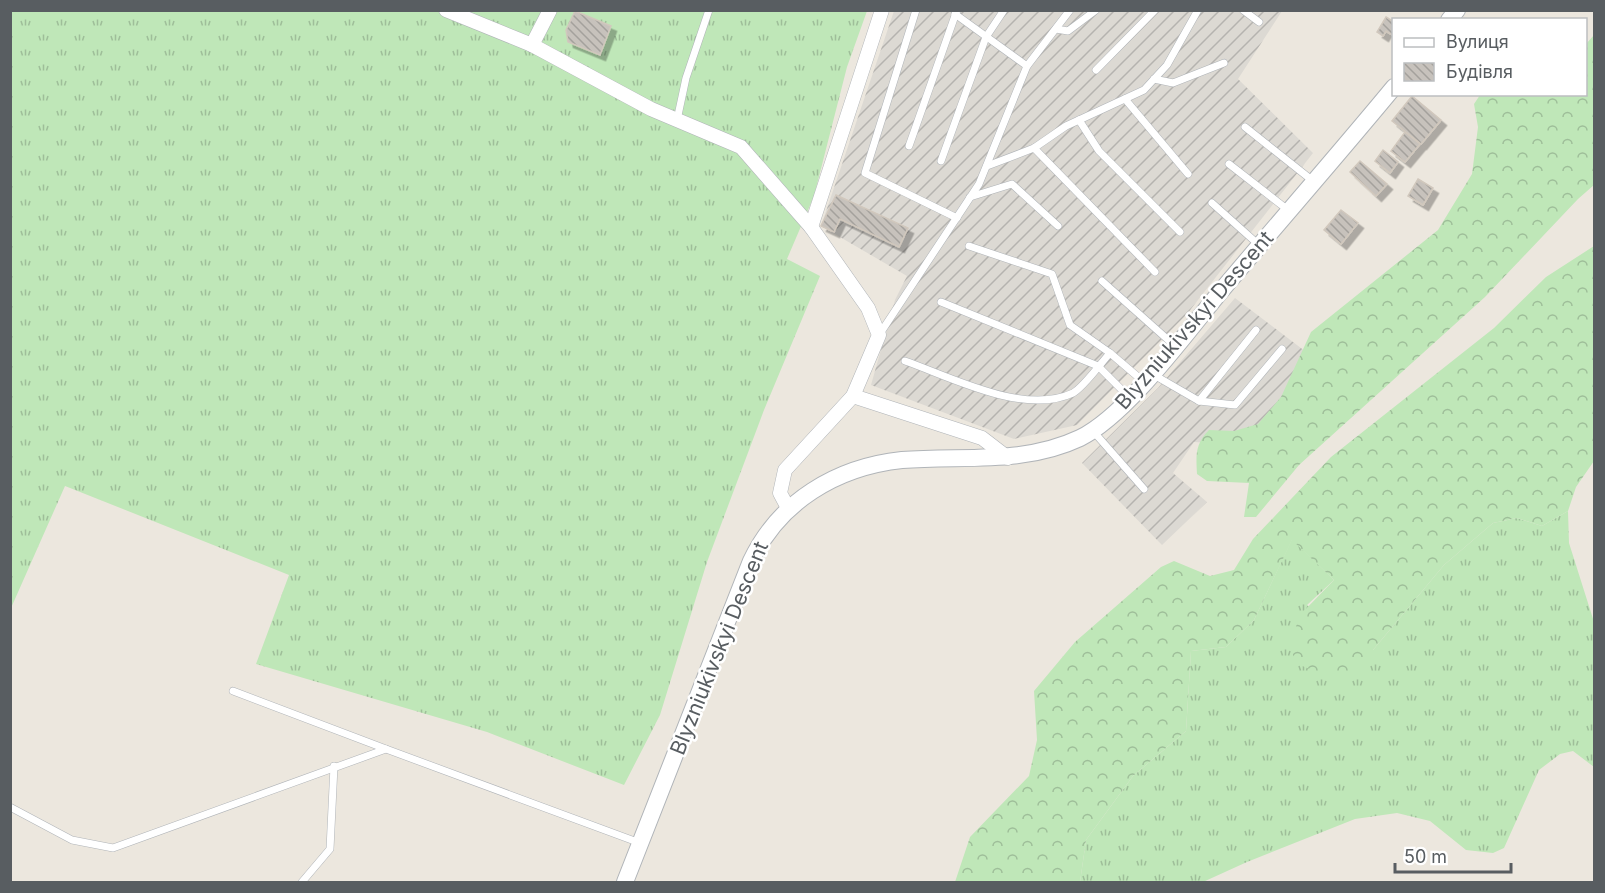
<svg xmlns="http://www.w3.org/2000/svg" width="1605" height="893" viewBox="0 0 1605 893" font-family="Inter,sans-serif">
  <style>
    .industrial { fill: url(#industrial-furrows) }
    .grass { fill: url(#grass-tufts) }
    .forest { fill: url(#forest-crowns) }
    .building { fill: url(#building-back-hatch); stroke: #d1c8bd; stroke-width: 1.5; filter: url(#shadow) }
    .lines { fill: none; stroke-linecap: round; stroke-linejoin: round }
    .service-casing { stroke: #b0b4b8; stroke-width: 8 }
    .minor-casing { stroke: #b0b4b8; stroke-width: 15 }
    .tertiary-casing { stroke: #b0b4b8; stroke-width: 18 }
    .service { stroke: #fff; stroke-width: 7 }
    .minor { stroke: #fff; stroke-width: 14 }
    .tertiary { stroke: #fff; stroke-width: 16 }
    .labels { text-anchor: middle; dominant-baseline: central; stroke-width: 5; stroke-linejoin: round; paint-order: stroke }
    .street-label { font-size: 21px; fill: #585d61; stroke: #fff }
  </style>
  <defs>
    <pattern id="industrial-furrows" width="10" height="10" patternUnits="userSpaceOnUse" patternTransform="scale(1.5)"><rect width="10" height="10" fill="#dcd9d3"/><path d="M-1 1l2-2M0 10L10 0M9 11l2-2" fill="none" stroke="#b5b3af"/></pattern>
    <pattern id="grass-tufts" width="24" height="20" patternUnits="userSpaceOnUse" patternTransform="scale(1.5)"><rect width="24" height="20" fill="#bfe7b8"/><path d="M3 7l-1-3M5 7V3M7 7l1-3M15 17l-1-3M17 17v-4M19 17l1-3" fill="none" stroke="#9ebe99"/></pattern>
    <pattern id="forest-crowns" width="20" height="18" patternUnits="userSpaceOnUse" patternTransform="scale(1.5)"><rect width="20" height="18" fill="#bfe7b8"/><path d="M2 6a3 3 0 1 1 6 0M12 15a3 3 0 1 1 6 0" fill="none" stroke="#9ebe99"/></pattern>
    <pattern id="building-back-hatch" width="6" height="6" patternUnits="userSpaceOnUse" patternTransform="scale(1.5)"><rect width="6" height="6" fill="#c7c2bc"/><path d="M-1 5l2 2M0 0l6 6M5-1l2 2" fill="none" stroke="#a4a19c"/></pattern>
    <filter id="shadow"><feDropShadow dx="5.5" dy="5.5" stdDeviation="0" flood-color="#0004"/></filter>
  </defs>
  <rect width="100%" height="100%" fill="#ece7de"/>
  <g class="industrial">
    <polygon points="894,11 1282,11 1238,79 1313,153 1187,314 1077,425 1014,439 871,385 895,300 907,276 821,226"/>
    <polygon points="1235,298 1314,358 1260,433 1225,444 1194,442 1173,473 1207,502 1162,545 1082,463 1158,388"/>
  </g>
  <g class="grass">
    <polygon points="11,11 867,11 847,67 814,196 787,259 820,276 764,410 707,562 660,715 624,785 487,732 256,664 289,575 65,486 11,608"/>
    <polygon points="1568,511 1569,543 1594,622 1594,767 1573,751 1560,754 1539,770 1504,848 1493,853 1466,850 1430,821 1397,813 1355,819 1247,862 1203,882 1080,882 1086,840 1133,776 1186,731 1191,651 1226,647 1254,620 1292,539 1334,580 1307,605 1373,650 1444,565 1493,523 1517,518 1542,526"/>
  </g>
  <g class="forest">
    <path d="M 1594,35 L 1594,185 L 1578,199 L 1485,297 L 1299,465 L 1256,517 L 1244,517 L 1249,483 L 1207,481 L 1197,474 C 1196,455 1195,444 1209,430 L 1234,431 L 1258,424 L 1281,397 L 1311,332 L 1438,230 L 1472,174 L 1478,127 L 1474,104 L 1480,95 L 1586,94 L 1586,44 Z"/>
    <polygon points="1594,246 1594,461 1576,487 1568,511 1542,526 1517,518 1493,523 1444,565 1373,650 1349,671 1338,676 1324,675 1300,665 1293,655 1291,641 1300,615 1334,580 1292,540 1254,620 1226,647 1191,651 1186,731 1133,776 1086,840 1080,882 955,882 970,837 1029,776 1037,740 1034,691 1075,642 1161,567 1174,561 1210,576 1234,570 1253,539 1331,457 1494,328 1546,277"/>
  </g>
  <g class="building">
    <polygon points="575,11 611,26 600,55 568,42 566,30"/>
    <polygon points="1386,17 1394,22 1394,36 1386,31 1383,36 1377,32"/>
    <polygon points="1412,96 1441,120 1421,144 1392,121"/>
    <polygon points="1405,132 1420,144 1405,162 1391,151"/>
    <polygon points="1383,150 1398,162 1390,173 1375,161"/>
    <polygon points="1360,161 1387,184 1376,196 1350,172"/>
    <polygon points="1418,179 1433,188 1423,205 1408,196"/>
    <polygon points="836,195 908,228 899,247 840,219 834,232 821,226"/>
    <polygon points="1341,210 1358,223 1341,244 1324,230"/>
  </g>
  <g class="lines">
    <g class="service-casing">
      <g id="service">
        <polyline points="916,10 865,173 957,218"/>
        <polyline points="1243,10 1259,22"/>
        <polyline points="955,14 1027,66"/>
        <polyline points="1056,29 1068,31 1096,10"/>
        <polyline points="1096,70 1155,10"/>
        <polyline points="1154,79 1173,83 1224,63"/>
        <polyline points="1125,99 1188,174"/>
        <polyline points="677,120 686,78 709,10"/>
        <polyline points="1079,120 1099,151 1180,232"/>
        <polyline points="1245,127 1313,181"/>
        <polyline points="909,146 957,10"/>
        <polyline points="1034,148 1155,272"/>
        <polyline points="941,161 986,37 1004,10"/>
        <polyline points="1229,164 1288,210"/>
        <polyline points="987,166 1034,148 1066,126 1144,90 1167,65 1198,10"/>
        <polyline points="970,197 1012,184 1058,226"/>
        <polyline points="1212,203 1259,245"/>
        <polyline points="969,246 1052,274 1070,325 1110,353"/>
        <polyline points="1102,281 1175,346"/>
        <polyline points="941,302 1098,366 1129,397"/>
        <polyline points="879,335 979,184 1027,66 1070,10"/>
        <path d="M 905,361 C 951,377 1024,416 1073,393 C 1083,388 1101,363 1110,353 L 1144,382"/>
        <polyline points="1154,375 1199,401 1235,405 1282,349"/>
        <polyline points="1199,401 1256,330"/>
        <polyline points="1093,431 1144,489"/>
        <polyline points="233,691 386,749"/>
        <polyline points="10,807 72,840 113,848 386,749 640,843"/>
        <polyline points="302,882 330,849 334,766"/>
      </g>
    </g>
    <g class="minor-casing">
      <g id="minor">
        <polyline points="446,10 532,45 651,109 741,147 811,227 868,308 879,335 853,396 785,470 780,493 788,508"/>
        <polyline points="532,45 550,10"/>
        <polyline points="811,227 882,10"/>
        <polyline points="853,396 982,438 1008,458"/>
      </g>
    </g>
    <g class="tertiary-casing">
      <g id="tertiary">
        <polyline points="1449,20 1457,10"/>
        <path d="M 625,882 L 751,561 C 779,502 836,467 902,460 C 963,455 1023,465 1080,438 C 1127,415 1186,333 1221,291 C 1278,223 1337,156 1394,87"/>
      </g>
    </g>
    <use href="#service" class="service"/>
    <use href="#minor" class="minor"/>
    <use href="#tertiary" class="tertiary"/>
  </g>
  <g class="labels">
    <g class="street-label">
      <text transform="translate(1194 320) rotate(-49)">Blyzniukivskyi Descent</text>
      <text transform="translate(719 648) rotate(-68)">Blyzniukivskyi Descent</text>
    </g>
  </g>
  <rect width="1605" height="893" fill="none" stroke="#585d61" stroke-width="24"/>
  <rect x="1392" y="18" width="195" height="78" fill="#ffffff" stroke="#bcbec0" stroke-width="1.5"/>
  <rect x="1404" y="38" width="30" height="9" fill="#ffffff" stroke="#bcbec0" stroke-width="1.5"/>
  <text x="1446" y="48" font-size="18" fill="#585d61">Вулиця</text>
  <rect x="1404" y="63" width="30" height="18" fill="url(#building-back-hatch)" stroke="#bcbec0" stroke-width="1.5"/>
  <text x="1446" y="78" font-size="18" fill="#585d61">Будівля</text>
  <path d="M1395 863v9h116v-9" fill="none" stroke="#585d61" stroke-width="3"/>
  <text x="1404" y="863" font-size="18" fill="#585d61" stroke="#ffffff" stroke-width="4.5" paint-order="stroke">50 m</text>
</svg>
